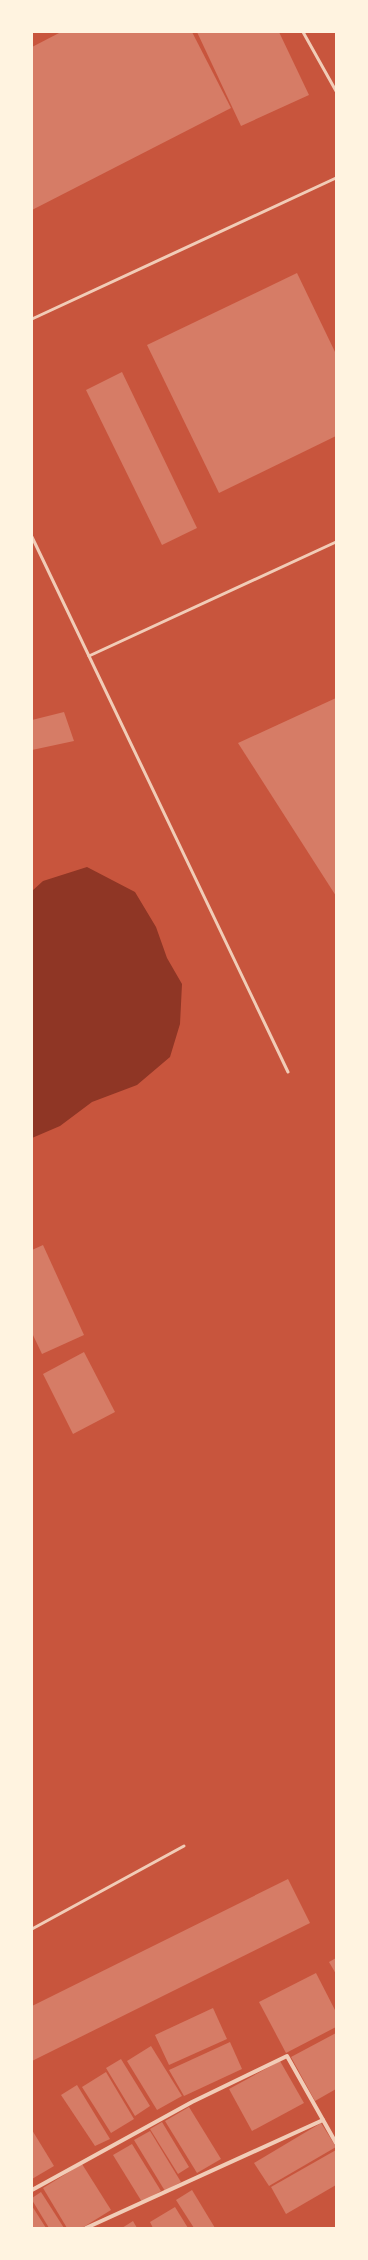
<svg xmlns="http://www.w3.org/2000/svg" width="368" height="2260" viewBox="0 0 368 2260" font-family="Manrope,sans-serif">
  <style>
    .water { fill: #8f3625 }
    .building { fill: #d67c66 }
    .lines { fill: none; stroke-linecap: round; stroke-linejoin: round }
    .service { stroke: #f1ccb7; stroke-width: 3 }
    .minor { stroke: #f1ccb7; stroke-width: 4 }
  </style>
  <rect width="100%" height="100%" fill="#c8553d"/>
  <polygon class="water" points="87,867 135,892 156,927 167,958 182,984 180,1024 170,1057 137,1085 92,1102 60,1126 32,1138 32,891 43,881"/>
  <g class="building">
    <polygon points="61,32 192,32 231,108 32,210 32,47"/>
    <polygon points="197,32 279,32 309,95 241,126"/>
    <polygon points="297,273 336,354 336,436 219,493 147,345"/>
    <polygon points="122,372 197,528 162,545 86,390"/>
    <polygon points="336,698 336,896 238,743"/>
    <polygon points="64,712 74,741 32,750 32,720"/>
    <polygon points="43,1245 84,1335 42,1354 32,1333 32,1250"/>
    <polygon points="84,1352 115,1412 73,1434 43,1374"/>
    <polygon points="288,1879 310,1923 32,2061 32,2006"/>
    <polygon points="336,1958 336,1974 329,1962"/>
    <polygon points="316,1973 336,2012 336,2027 286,2053 259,2002"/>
    <polygon points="213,2008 227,2039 169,2065 155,2035"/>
    <polygon points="336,2033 336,2089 315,2101 291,2057"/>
    <polygon points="230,2042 242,2069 184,2096 169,2070"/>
    <polygon points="151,2046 182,2096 157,2110 127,2061"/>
    <polygon points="121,2059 150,2106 135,2116 106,2068"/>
    <polygon points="280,2061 304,2103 252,2131 229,2089"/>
    <polygon points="106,2072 134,2119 111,2133 82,2087"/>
    <polygon points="77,2085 110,2139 95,2146 61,2095"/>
    <polygon points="189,2107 221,2159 197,2173 165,2121"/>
    <polygon points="162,2122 189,2167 178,2174 150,2129"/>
    <polygon points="321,2123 336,2147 269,2186 254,2163"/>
    <polygon points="32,2130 54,2166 32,2179"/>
    <polygon points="150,2131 181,2182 165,2191 134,2140"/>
    <polygon points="132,2144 161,2191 142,2202 113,2155"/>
    <polygon points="336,2150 336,2185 286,2214 271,2187"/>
    <polygon points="82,2164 111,2210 82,2228 67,2228 43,2188"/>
    <polygon points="192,2190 215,2228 194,2228 176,2200"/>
    <polygon points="41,2192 64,2228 49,2228 32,2200 32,2198"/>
    <polygon points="32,2206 46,2228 32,2228"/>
    <polygon points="175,2207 188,2228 153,2228 150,2222"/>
    <polygon points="133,2221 137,2228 122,2228"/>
  </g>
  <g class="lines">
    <g class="service">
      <polyline points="303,32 336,91"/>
      <polyline points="32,319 336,178"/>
      <polyline points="32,537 288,1072"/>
      <polyline points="89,656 336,542"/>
      <polyline points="32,1929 184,1846"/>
    </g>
    <g class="minor">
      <polyline points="32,2190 192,2102 287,2056 336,2143"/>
      <polyline points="86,2228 323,2120"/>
    </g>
  </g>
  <rect width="368" height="2260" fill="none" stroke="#fff3e0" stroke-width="66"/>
</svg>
